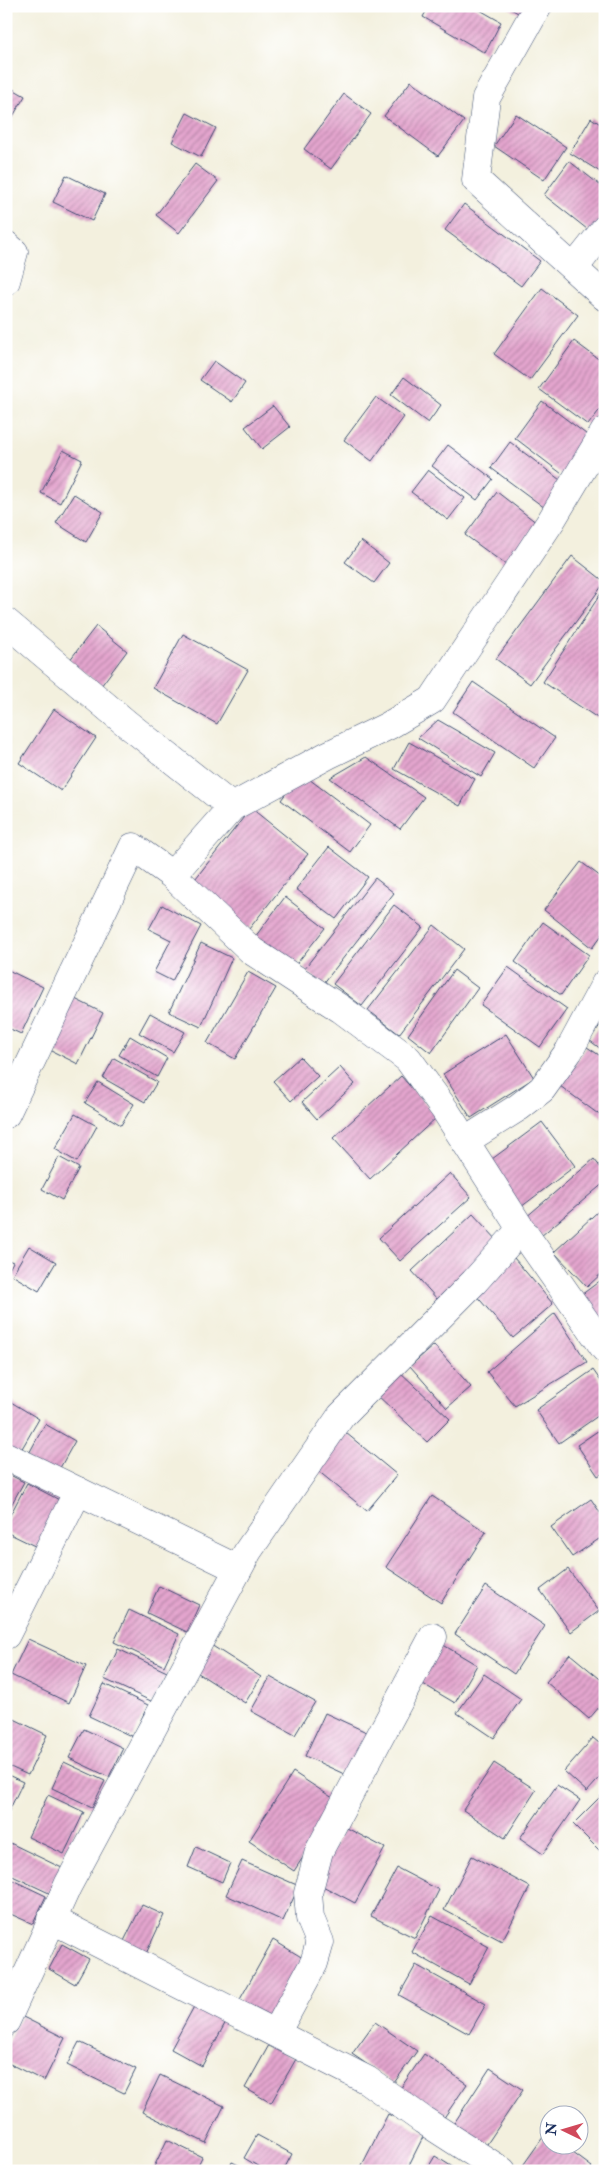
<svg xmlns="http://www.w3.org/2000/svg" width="611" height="2177" viewBox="0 0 611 2177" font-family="'IM FELL Double Pica',serif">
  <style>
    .building { fill: url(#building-hatch) }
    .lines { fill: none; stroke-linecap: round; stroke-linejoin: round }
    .minor-casing { stroke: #3b4c71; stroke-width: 29 }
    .minor { stroke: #fff; stroke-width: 28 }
  </style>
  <defs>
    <pattern id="building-hatch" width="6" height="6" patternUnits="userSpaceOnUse" patternTransform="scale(1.25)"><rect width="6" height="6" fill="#e4a5ce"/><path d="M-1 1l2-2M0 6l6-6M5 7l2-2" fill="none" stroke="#b887aa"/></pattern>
  </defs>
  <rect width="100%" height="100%" fill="#fff"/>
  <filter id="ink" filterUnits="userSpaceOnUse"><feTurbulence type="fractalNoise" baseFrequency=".02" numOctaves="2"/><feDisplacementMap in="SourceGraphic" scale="10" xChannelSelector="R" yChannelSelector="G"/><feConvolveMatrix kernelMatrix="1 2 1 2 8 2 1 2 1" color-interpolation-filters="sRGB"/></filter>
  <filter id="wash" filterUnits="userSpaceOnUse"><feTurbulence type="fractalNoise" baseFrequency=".0096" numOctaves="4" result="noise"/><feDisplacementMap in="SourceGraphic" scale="20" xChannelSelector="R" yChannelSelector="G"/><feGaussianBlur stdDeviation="1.12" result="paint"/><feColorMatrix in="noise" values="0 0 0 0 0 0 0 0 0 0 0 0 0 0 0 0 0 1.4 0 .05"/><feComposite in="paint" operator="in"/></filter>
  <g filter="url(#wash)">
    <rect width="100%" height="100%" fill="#f3f0de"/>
    <g id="blocks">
      <g class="building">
        <polygon points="429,6 473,6 501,22 485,53 423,17"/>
        <polygon points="506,6 529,6 523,16"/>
        <polygon points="411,81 464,121 438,156 384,116"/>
        <polygon points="6,85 25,96 6,128"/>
        <polygon points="344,94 371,114 331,169 304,149"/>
        <polygon points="187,113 216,128 201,157 172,142"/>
        <polygon points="516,114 566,147 544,180 494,146"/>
        <polygon points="591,118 605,127 605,175 570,153"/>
        <polygon points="569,161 605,189 605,217 592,233 544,195"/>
        <polygon points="195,164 218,181 179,233 156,215"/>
        <polygon points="66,175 105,194 92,221 53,202"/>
        <polygon points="464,204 540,261 521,286 445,230"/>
        <polygon points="542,288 578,315 530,380 494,354"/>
        <polygon points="574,341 605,364 605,403 588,425 539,389"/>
        <polygon points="214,361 245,383 232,402 200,380"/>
        <polygon points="404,377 441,405 428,423 391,395"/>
        <polygon points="376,397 404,417 372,461 344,440"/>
        <polygon points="542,401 594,440 566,477 515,438"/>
        <polygon points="273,406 290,427 262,449 245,427"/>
        <polygon points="510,442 564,483 545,508 491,468"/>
        <polygon points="448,445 493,479 477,500 432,466"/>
        <polygon points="63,450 82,460 60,503 41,493"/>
        <polygon points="428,470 465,498 448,520 411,492"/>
        <polygon points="497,492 537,523 506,565 465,535"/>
        <polygon points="74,494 103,512 86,542 56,523"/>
        <polygon points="361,541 389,563 374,583 345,562"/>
        <polygon points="572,556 605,582 530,684 496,659"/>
        <polygon points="605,587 605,723 543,682"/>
        <polygon points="96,626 127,651 101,686 69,661"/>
        <polygon points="183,634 248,670 217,724 153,688"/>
        <polygon points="473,682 555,738 534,768 453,712"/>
        <polygon points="54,709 96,738 61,791 19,763"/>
        <polygon points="438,720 495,753 481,777 418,738"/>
        <polygon points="409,742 475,779 460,806 394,769"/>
        <polygon points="366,757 424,797 400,829 330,778"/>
        <polygon points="301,773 370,825 350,852 281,800"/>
        <polygon points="251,808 308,854 249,929 192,883"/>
        <polygon points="329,847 368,877 336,919 296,889"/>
        <polygon points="581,862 605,880 605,931 592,948 544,910"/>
        <polygon points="375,878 394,893 323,984 304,969"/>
        <polygon points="285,897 325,928 294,967 255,937"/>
        <polygon points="162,905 201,926 172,981 154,972 171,940 149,929"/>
        <polygon points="394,905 423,927 362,1006 333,984"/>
        <polygon points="543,922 589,955 561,995 515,962"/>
        <polygon points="434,925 464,949 399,1034 368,1010"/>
        <polygon points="201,943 232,958 201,1027 169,1012"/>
        <polygon points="508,967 567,1009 540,1047 481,1005"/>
        <polygon points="6,969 43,987 21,1034 6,1027"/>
        <polygon points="454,970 478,988 431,1053 408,1035"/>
        <polygon points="248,972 276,988 235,1059 207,1043"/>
        <polygon points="65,994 103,1013 78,1064 40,1045"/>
        <polygon points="150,1013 185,1032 173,1052 139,1033"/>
        <polygon points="605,1019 605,1052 589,1040"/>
        <polygon points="506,1034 534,1078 471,1118 443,1074"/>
        <polygon points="130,1036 167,1058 157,1077 119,1055"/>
        <polygon points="587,1047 605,1059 605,1119 560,1086"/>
        <polygon points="300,1057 318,1076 291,1101 273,1081"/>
        <polygon points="114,1058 157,1082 145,1102 103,1078"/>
        <polygon points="340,1067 355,1084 317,1119 302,1102"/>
        <polygon points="401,1076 437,1117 370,1179 333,1138"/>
        <polygon points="98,1082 134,1104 121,1125 85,1103"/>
        <polygon points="75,1114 97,1126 77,1162 55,1149"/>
        <polygon points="542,1122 575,1166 521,1207 488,1162"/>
        <polygon points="59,1157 79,1168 62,1200 42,1189"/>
        <polygon points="594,1159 605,1173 605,1182 541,1236 525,1218"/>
        <polygon points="450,1173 471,1197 400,1261 379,1238"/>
        <polygon points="605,1205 605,1270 587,1287 554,1252"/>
        <polygon points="473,1214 499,1242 437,1299 412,1271"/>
        <polygon points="29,1246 56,1262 39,1291 12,1275"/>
        <polygon points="514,1258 553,1304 513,1338 474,1293"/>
        <polygon points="6,1259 13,1262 6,1275"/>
        <polygon points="605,1277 605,1326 581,1295"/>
        <polygon points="555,1313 587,1362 515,1406 487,1372"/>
        <polygon points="434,1345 471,1387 447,1408 410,1366"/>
        <polygon points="398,1370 450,1419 427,1442 376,1394"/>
        <polygon points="593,1370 605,1387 605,1411 559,1443 536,1410"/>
        <polygon points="6,1399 39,1419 17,1457 6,1450"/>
        <polygon points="45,1424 75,1441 56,1475 26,1459"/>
        <polygon points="605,1426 605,1472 598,1476 577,1445"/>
        <polygon points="346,1433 397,1475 367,1511 317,1470"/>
        <polygon points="6,1473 24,1482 6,1514"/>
        <polygon points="27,1483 67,1504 43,1550 6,1532 6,1523"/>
        <polygon points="432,1496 486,1532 441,1603 386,1567"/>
        <polygon points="591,1499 605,1520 605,1535 572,1557 551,1527"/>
        <polygon points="568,1569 599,1611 571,1632 540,1590"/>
        <polygon points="159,1586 199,1605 187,1632 147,1613"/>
        <polygon points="486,1586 545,1626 514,1674 455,1634"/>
        <polygon points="129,1610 179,1634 164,1666 114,1642"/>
        <polygon points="28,1639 86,1666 69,1703 11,1675"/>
        <polygon points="440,1643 477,1665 455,1703 418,1681"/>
        <polygon points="211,1645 261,1677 245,1703 195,1671"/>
        <polygon points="118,1649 167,1672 153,1702 104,1679"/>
        <polygon points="570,1654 605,1683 605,1700 589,1719 546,1682"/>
        <polygon points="484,1674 521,1699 494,1738 457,1713"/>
        <polygon points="270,1677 315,1702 295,1735 251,1711"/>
        <polygon points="104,1684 148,1705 133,1737 89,1716"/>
        <polygon points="325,1713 375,1736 355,1779 305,1756"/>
        <polygon points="6,1715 47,1735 28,1775 6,1765"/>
        <polygon points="84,1729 123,1748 109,1777 69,1758"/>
        <polygon points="593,1738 605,1748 605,1772 587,1792 564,1771"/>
        <polygon points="64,1762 105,1781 92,1807 52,1788"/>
        <polygon points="494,1763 536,1790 505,1838 463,1810"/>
        <polygon points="293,1772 339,1802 294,1871 249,1841"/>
        <polygon points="6,1774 23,1782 6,1817"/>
        <polygon points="557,1785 580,1800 543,1854 520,1838"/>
        <polygon points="605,1792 605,1856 573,1824"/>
        <polygon points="48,1795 84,1812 64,1854 28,1837"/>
        <polygon points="345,1827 385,1848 355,1903 315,1882"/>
        <polygon points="6,1841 62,1868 49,1893 6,1873"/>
        <polygon points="196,1847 230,1863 222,1882 188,1867"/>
        <polygon points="472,1856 530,1887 502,1941 444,1910"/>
        <polygon points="242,1861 299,1886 283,1921 226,1895"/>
        <polygon points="397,1868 439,1890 415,1938 371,1916"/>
        <polygon points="6,1877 46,1896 33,1924 6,1912"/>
        <polygon points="142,1905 164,1915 144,1958 121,1947"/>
        <polygon points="432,1916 489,1947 469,1984 412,1952"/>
        <polygon points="273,1940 303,1958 268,2020 238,2003"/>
        <polygon points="62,1944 89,1959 75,1984 49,1969"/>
        <polygon points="416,1965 486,2004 469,2034 399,1995"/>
        <polygon points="197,2001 228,2018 202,2066 171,2049"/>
        <polygon points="21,2016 65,2038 44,2081 6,2062 6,2046"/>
        <polygon points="375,2022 417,2051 394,2083 352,2054"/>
        <polygon points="79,2042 136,2069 124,2093 67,2065"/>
        <polygon points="269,2045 296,2059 271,2103 245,2088"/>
        <polygon points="424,2054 467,2084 441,2122 398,2092"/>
        <polygon points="490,2068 523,2090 483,2150 451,2128"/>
        <polygon points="160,2075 224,2106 206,2143 142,2112"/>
        <polygon points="388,2114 425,2133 406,2171 359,2171"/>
        <polygon points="546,2133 548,2135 548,2144 561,2144 592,2167 589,2171 519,2171"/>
        <polygon points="257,2135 292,2154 283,2171 266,2171 244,2158"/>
        <polygon points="167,2140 202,2157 195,2171 152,2171"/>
        <polygon points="435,2156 459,2171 426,2171"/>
        <polygon points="232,2162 251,2171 228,2171"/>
      </g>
    </g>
  </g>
  <g filter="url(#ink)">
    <use href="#blocks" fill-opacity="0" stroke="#3b4c71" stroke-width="1"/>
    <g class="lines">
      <g class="minor-casing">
        <g id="minor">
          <polyline points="538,6 486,98 476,180 605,297"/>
          <polyline points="6,245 14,252 6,281"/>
          <polyline points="574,268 605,229"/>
          <polyline points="605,431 551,521 432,700 388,726 328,755 232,807 172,875 252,951 341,1009 408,1059 445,1110 521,1229 605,1349"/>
          <polyline points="6,622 126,723 232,807"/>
          <polyline points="6,1114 133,847 172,875"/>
          <polyline points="465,1141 519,1107 542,1089 569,1051 605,984"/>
          <polyline points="6,1456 238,1569"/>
          <polyline points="6,1635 78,1491"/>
          <polyline points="51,1919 367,2080 423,2120 502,2171"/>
          <polyline points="6,2021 68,1885 248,1551 341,1416 474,1282 521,1229"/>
          <polyline points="276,2033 314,1963 320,1942 310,1918 308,1893 319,1851 433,1637"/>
        </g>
      </g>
      <use href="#minor" class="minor"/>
    </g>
  </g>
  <rect width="611" height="2177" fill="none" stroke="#fff" stroke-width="25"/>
  <g transform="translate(564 2130) rotate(275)"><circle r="24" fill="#ffffff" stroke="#a4acbf"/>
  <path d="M0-4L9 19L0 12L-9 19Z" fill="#d1495b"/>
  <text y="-8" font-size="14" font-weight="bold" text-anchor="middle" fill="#1b2f5e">N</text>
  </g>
</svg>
